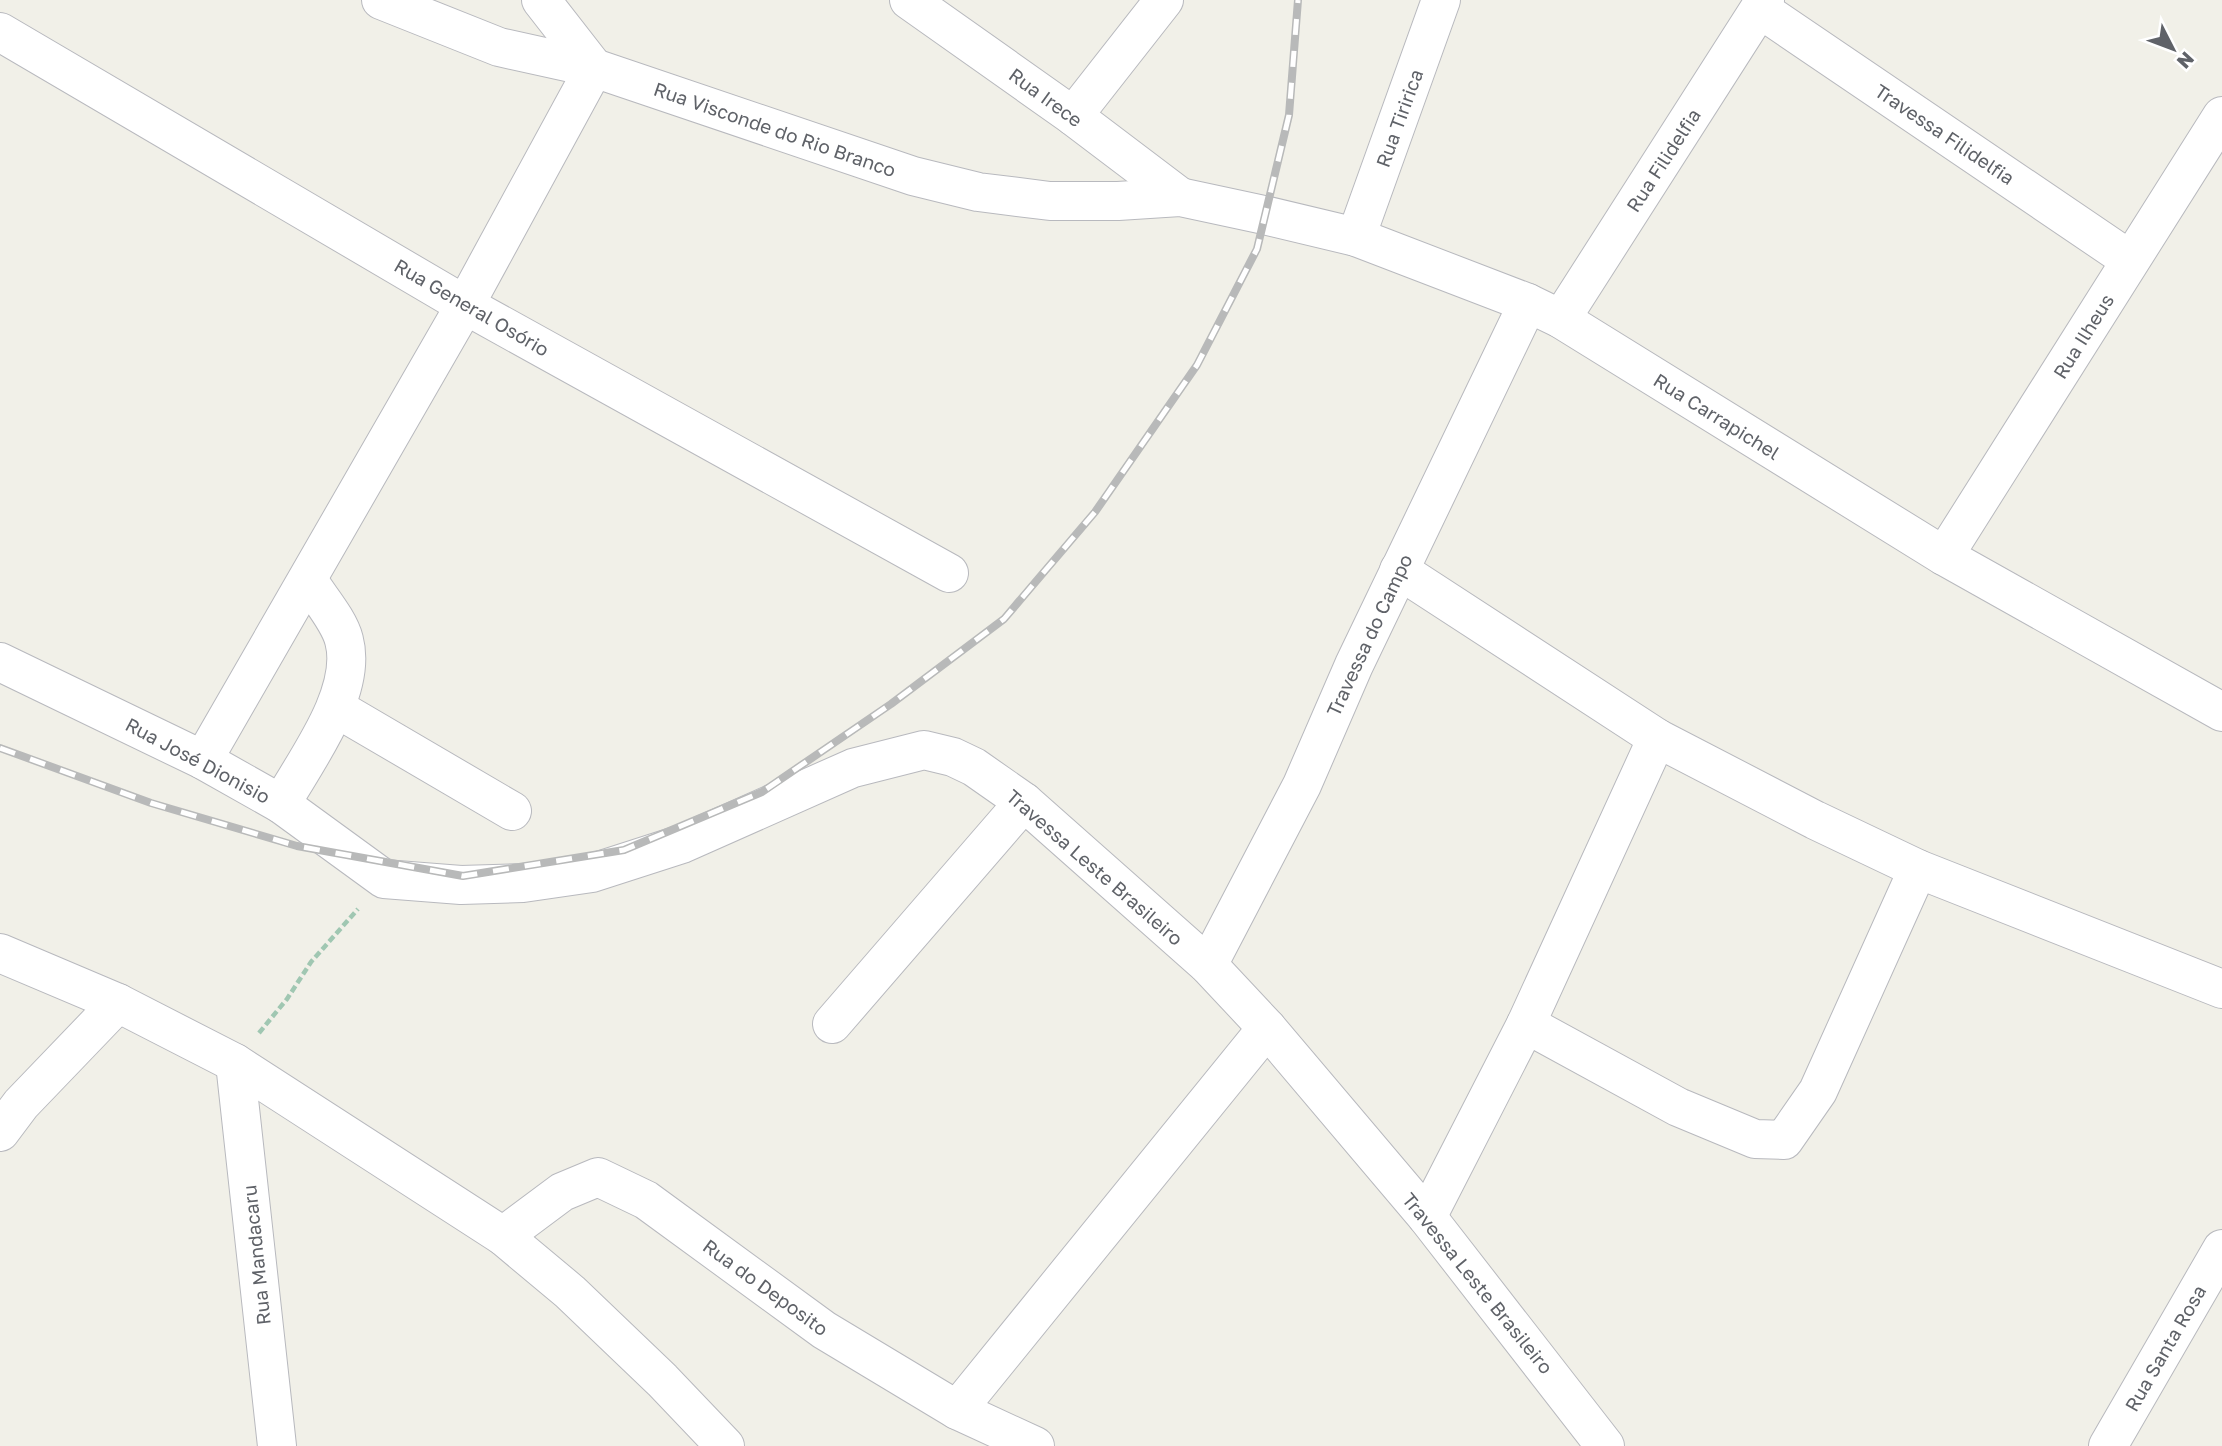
<svg xmlns="http://www.w3.org/2000/svg" width="2222" height="1446" viewBox="0 0 2222 1446" font-family="'Golos Text',sans-serif">
  <style>
    .lines { fill: none; stroke-linecap: round; stroke-linejoin: round }
    .minor-casing { stroke: #b8b9be; stroke-width: 40 }
    .path { stroke: #a0c7b2; stroke-width: 4.5; stroke-dasharray: 7 3.5; stroke-linecap: butt }
    .minor { stroke: #fff; stroke-width: 38 }
    .rail-casing { stroke: #b8b9b9; stroke-width: 8 }
    .rail { stroke: #fff; stroke-width: 5; stroke-dasharray: 16; stroke-linecap: butt }
    .labels { text-anchor: middle; dominant-baseline: central; stroke-width: 7; stroke-linejoin: round; paint-order: stroke }
    .street-label { font-size: 19px; fill: #5f6268; stroke: #fff }
  </style>
  <rect width="100%" height="100%" fill="#f1f0e8"/>
  <g class="lines">
    <g class="minor-casing">
      <g id="minor">
        <polyline points="381,0 499,47 594,68 913,176 978,192 1050,201 1118,201 1180,197 1264,215 1356,237 1528,303 1561,319 1944,556 2222,712"/>
        <polyline points="909,0 1073,116 1180,197"/>
        <polyline points="1760,9 2130,260"/>
        <polyline points="0,32 465,305 949,573"/>
        <polyline points="1073,116 1164,0"/>
        <polyline points="1356,237 1441,0"/>
        <polyline points="1561,319 1765,0"/>
        <polyline points="1944,556 2222,116"/>
        <polyline points="1399,570 1657,738 1815,820 1918,869 2222,989"/>
        <polyline points="0,662 203,760 281,804 384,879 461,885 523,883 592,873 682,844 853,768 924,750 953,757 974,767 1024,802 1208,965 1267,1028 1427,1217 1605,1446"/>
        <polyline points="336,708 512,811"/>
        <polyline points="203,760 465,305 594,68 541,0"/>
        <path d="M 281,804 C 306,760 358,692 344,640 C 339,620 319,598 308,580"/>
        <polyline points="0,953 118,1003 235,1063 503,1236 570,1292 662,1380 725,1446"/>
        <polyline points="1208,965 1302,785 1354,665 1528,303"/>
        <polyline points="832,1024 1024,802"/>
        <polyline points="1526,1024 1678,1107 1755,1139 1784,1140 1818,1091 1918,869"/>
        <polyline points="235,1063 277,1446"/>
        <polyline points="0,1132 21,1104 118,1003"/>
        <polyline points="1427,1217 1526,1024 1657,738"/>
        <polyline points="503,1236 562,1192 598,1177 646,1200 824,1330 957,1410 1035,1446"/>
        <polyline points="957,1410 1267,1028"/>
        <polyline points="2108,1446 2222,1249"/>
      </g>
    </g>
    <polyline class="path" points="259,1033 287,999 311,962 358,909"/>
    <use href="#minor" class="minor"/>
    <g class="rail-casing">
      <polyline id="rail" points="0,748 151,803 297,846 463,876 624,850 762,792 891,704 1004,619 1095,512 1197,365 1257,249 1289,115 1298,0"/>
    </g>
    <use href="#rail" class="rail"/>
  </g>
  <g class="labels">
    <g class="street-label">
      <text transform="translate(1046 97) rotate(36)">Rua Irece</text>
      <text transform="translate(1399 118) rotate(-70)">Rua Tiririca</text>
      <text transform="translate(775 129) rotate(19)">Rua Visconde do Rio Branco</text>
      <text transform="translate(1945 134) rotate(34)">Travessa Filidelfia</text>
      <text transform="translate(1663 160) rotate(-57)">Rua Filidelfia</text>
      <text transform="translate(472 307) rotate(30)">Rua General Osório</text>
      <text transform="translate(2083 336) rotate(-58)">Rua Ilheus</text>
      <text transform="translate(1717 416) rotate(32)">Rua Carrapichel</text>
      <text transform="translate(1369 635) rotate(-65)">Travessa do Campo</text>
      <text transform="translate(198 760) rotate(28)">Rua José Dionisio</text>
      <text transform="translate(1095 867) rotate(41)">Travessa Leste Brasileiro</text>
      <text transform="translate(256 1255) rotate(-96)">Rua Mandacaru</text>
      <text transform="translate(1478 1283) rotate(51)">Travessa Leste Brasileiro</text>
      <text transform="translate(766 1287) rotate(36)">Rua do Deposito</text>
      <text transform="translate(2165 1348) rotate(-60)">Rua Santa Rosa</text>
    </g>
  </g>
  <g transform="translate(2173 49) rotate(132)" stroke="#ffffff" stroke-width="5" paint-order="stroke">
  <path d="M0-5L12 26L0 18L-12 26Z" fill="#5f6268"/>
  <text y="-10" font-size="19" font-weight="bold" text-anchor="middle" fill="#5f6268">N</text>
  </g>
</svg>
